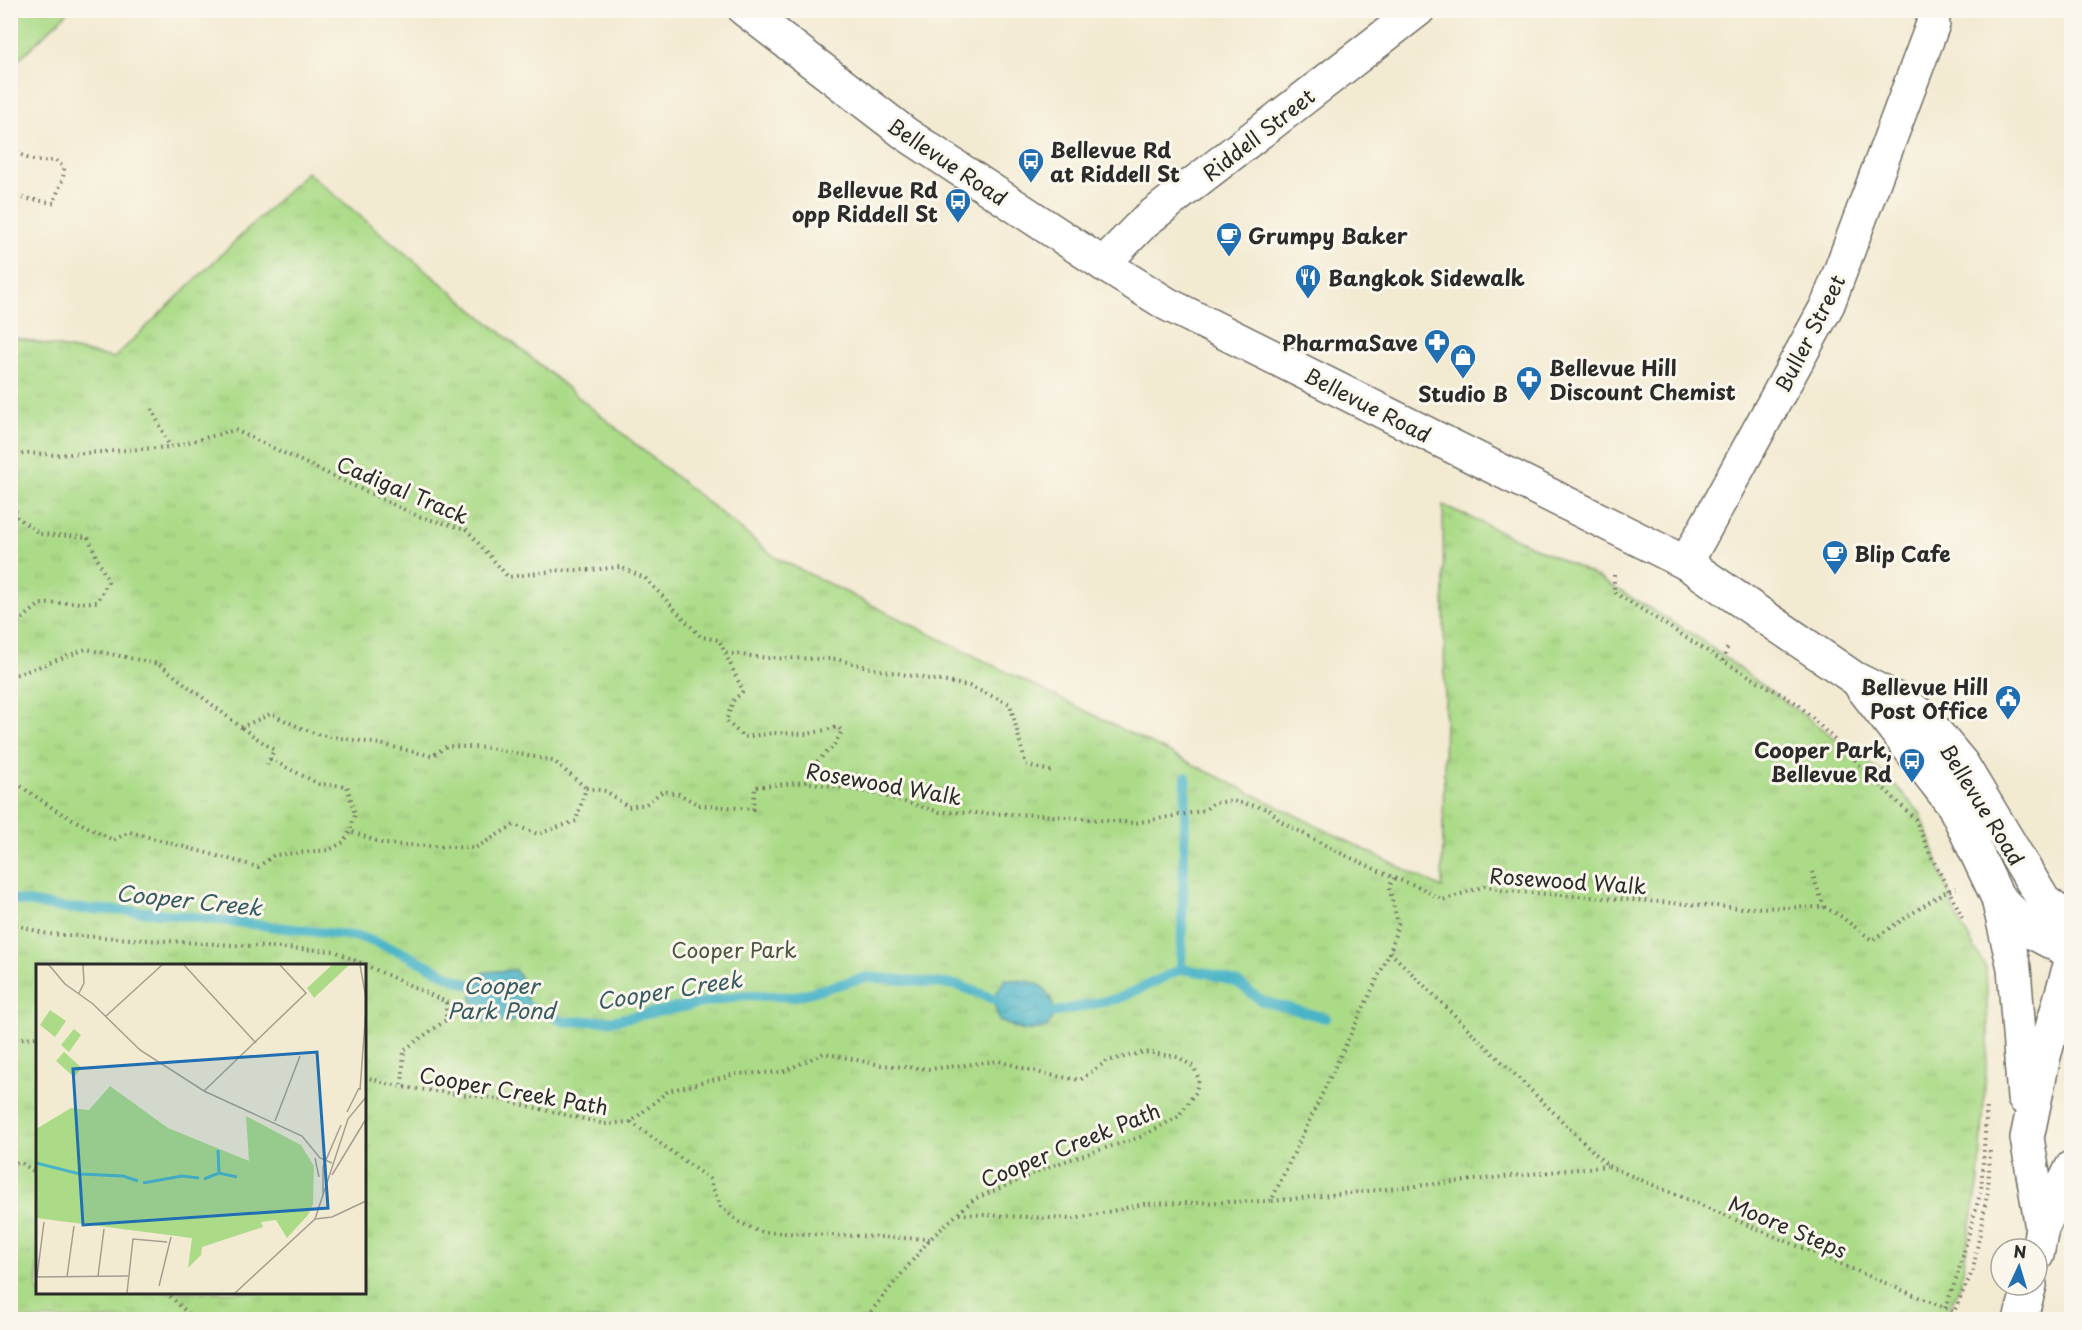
<svg xmlns="http://www.w3.org/2000/svg" width="2082" height="1330" viewBox="0 0 2082 1330" font-family="'Playpen Sans',sans-serif">
  <style>
    .grass { fill: #acdb88; stroke: #6c835a; stroke-width: 1.5 }
    .park { fill: url(#park-tufts); stroke: #6c835a; stroke-width: 1.5; fill-rule: evenodd }
    .water { fill: url(#water-waves); stroke: #3a7079; stroke-width: 1.5 }
    .lines { fill: none; stroke-linecap: round; stroke-linejoin: round }
    .stream { stroke: #49b4c7; stroke-width: 10 }
    .street-casing { stroke: #716e65; stroke-width: 36 }
    .secondary-casing { stroke: #716e65; stroke-width: 36 }
    .path { stroke: #716e65; stroke-width: 4; stroke-dasharray: 1.5 4.5; stroke-linecap: butt }
    .street { stroke: #fff; stroke-width: 33 }
    .secondary { stroke: #fff; stroke-width: 33 }
    .labels { text-anchor: middle; dominant-baseline: central; stroke-width: 6; stroke-linejoin: round; paint-order: stroke }
    .street-label { font-size: 21px; fill: #2b2b2b; stroke: #fbf7ec }
    .poi-label { font-size: 21px; font-weight: bold; fill: #2b2b2b; stroke: #fbf7ec; text-anchor: start }
    .park-label { font-size: 21px; fill: #4b5742; stroke: #fbf7ec }
    .water-label { font-size: 22px; font-style: italic; fill: #365b62; stroke: #fbf7ec }
    .inset-river { fill: none; stroke: #49b4c7; stroke-width: 3 }
    .inset-road { fill: none; stroke: #a39e8f; stroke-width: 1.5 }
    .view { fill: #1f6fb2; fill-opacity: 0.15; stroke: #1f6fb2; stroke-width: 3 }
    .inset-edge { fill: none; stroke: #2b2b2b; stroke-width: 3 }
  </style>
  <defs>
    <pattern id="park-tufts" width="24" height="20" patternUnits="userSpaceOnUse" patternTransform="scale(1.5)"><rect width="24" height="20" fill="#acdb88"/><path d="M3 7l-1-3M5 7V3M7 7l1-3M15 17l-1-3M17 17v-4M19 17l1-3" fill="none" stroke="#94bc76"/></pattern>
    <pattern id="water-waves" width="16" height="10" patternUnits="userSpaceOnUse" patternTransform="scale(1.5)"><rect width="16" height="10" fill="#49b4c7"/><path d="M0 5q4-4 8 0t8 0" fill="none" stroke="#3d93a2"/></pattern>
  </defs>
  <rect width="100%" height="100%" fill="#fbf7ec"/>
  <filter id="ink" filterUnits="userSpaceOnUse"><feTurbulence type="fractalNoise" baseFrequency=".0167" numOctaves="2"/><feDisplacementMap in="SourceGraphic" scale="12" xChannelSelector="R" yChannelSelector="G"/><feConvolveMatrix kernelMatrix="1 2 1 2 8 2 1 2 1" color-interpolation-filters="sRGB"/></filter>
  <filter id="wash" filterUnits="userSpaceOnUse"><feTurbulence type="fractalNoise" baseFrequency=".008" numOctaves="4" result="noise"/><feDisplacementMap in="SourceGraphic" scale="24" xChannelSelector="R" yChannelSelector="G"/><feGaussianBlur stdDeviation="1.35" result="paint"/><feColorMatrix in="noise" values="0 0 0 0 0 0 0 0 0 0 0 0 0 0 0 0 0 1.4 0 .05"/><feComposite in="paint" operator="in"/></filter>
  <g filter="url(#wash)">
    <rect width="100%" height="100%" fill="#f3ead2"/>
    <polygon class="grass" points="11,10 69,10 69,11 11,67"/>
    <path class="park" d="M 307,172 L 628,438 L 775,557 L 1442,888 L 1445,709 L 1443,505 L 1590,573 L 1694,635 L 1889,778 L 1921,814 L 1958,919 L 1986,968 L 1988,1038 L 1979,1180 L 1960,1286 L 1942,1320 L 11,1319 L 10,337 L 114,358 ZM 38,966 L 364,966 L 364,1292 L 38,1292 Z"/>
    <g class="water">
      <polygon points="515,970 527,987 528,1007 512,1022 484,1022 471,998 475,987 484,972"/>
      <path d="M 1005,979 C 1035,982 1046,979 1055,1012 L 1047,1028 L 1024,1031 L 999,1021 L 993,999 Z"/>
    </g>
    <g class="lines">
      <g class="stream">
        <polyline points="10,899 62,908 152,912 361,937 401,952 453,978 488,992"/>
        <polyline points="1181,969 1186,777"/>
        <polyline points="517,1002 565,1022 615,1020 743,995 793,997 867,977 957,985 1005,1003"/>
        <polyline points="1042,1015 1120,998 1181,969 1207,973 1238,983 1262,1001 1326,1018"/>
      </g>
    </g>
  </g>
  <g filter="url(#ink)">
    <g class="lines">
      <g class="street-casing">
        <g id="street">
          <polyline points="1103,264 1145,221 1418,10"/>
          <polyline points="1686,563 1828,304 1933,24"/>
        </g>
      </g>
      <g class="secondary-casing">
        <g id="secondary">
          <polyline points="745,10 906,134 1103,264 1167,304 1686,563 1854,678 1904,703 1923,717 1962,764 2044,901 2072,922"/>
          <polyline points="1861,686 1954,806 1997,896 2030,931 2072,953"/>
          <polyline points="1998,899 2014,968 2024,1098"/>
          <polyline points="2042,1228 2027,1138 2044,1056 2072,958"/>
          <polyline points="2037,1255 2042,1228 2072,1167"/>
          <polyline points="2020,1320 2030,1285"/>
        </g>
      </g>
      <g class="path">
        <path d="M 10,141 C 19,159 37,164 56,160 L 64,168 C 64,181 57,191 54,203 L 10,196"/>
        <polyline points="152,409 170,447"/>
        <polyline points="10,457 28,453 57,455 170,447 235,430 420,517 466,529 508,577 561,570 591,570 620,567 645,578 701,637 719,640 743,691 733,701 726,721 744,737 774,733 808,734 838,727 842,731 833,747 816,762 806,782"/>
        <polyline points="10,487 17,517 40,534 88,537 108,582 97,602 40,604 10,629"/>
        <polyline points="1614,575 1614,592 1723,661 1798,704 1915,819 1929,852 1963,918"/>
        <polyline points="726,653 767,658 836,659 879,670 969,686 1010,704 1026,765 1054,772"/>
        <polyline points="1723,661 1728,646"/>
        <polyline points="10,675 19,674 86,649 159,664 241,727 271,714 301,728 320,735 380,744 432,756 447,746 490,748 554,761 586,788"/>
        <polyline points="242,728 274,750 267,765"/>
        <polyline points="270,759 319,784 347,786 355,814 350,831"/>
        <polyline points="10,784 16,783 57,811 113,840 130,832 258,867 274,855 329,850 344,842 350,831 384,844 475,848 514,825 538,834 576,821 586,788"/>
        <polyline points="586,788 606,791 628,807 646,804 663,791 679,794 699,805 753,809 755,787 806,782 873,793 940,812 1042,815 1135,823 1196,812 1205,810 1213,803 1232,801 1269,809 1280,821 1334,850 1394,878 1417,886 1443,900 1485,886 1506,891 1743,908 1824,907 1839,915 1872,940 1943,893 1956,888"/>
        <polyline points="1812,872 1824,907"/>
        <polyline points="10,923 47,934 335,951 446,1002 446,1020 404,1050 402,1087"/>
        <polyline points="1390,952 1608,1166 1954,1312"/>
        <polyline points="446,1002 471,1013"/>
        <polyline points="10,1039 38,1037"/>
        <polyline points="364,1077 402,1087 498,1099 605,1124 631,1122 668,1091 736,1074 782,1072 824,1053 881,1065 930,1069 999,1061 1044,1074 1080,1080 1107,1061 1145,1052 1178,1057 1194,1067 1199,1080 1195,1093 1178,1117 1140,1137 1062,1162 974,1199 930,1239 864,1320"/>
        <polyline points="631,1122 709,1179 721,1207 739,1222 760,1232 930,1239"/>
        <polyline points="10,1162 21,1163 38,1174"/>
        <polyline points="1272,1201 1607,1166"/>
        <polyline points="959,1214 1074,1219 1144,1204 1271,1201 1390,952 1398,924 1389,887 1394,878"/>
        <polyline points="166,1292 195,1320"/>
        <polyline points="1945,1308 1957,1277 1981,1190 1987,1105"/>
        <polyline points="1950,1320 1973,1270 1988,1190 1990,1150"/>
      </g>
      <use href="#street" class="street"/>
      <use href="#secondary" class="secondary"/>
    </g>
  </g>
  <defs>
    <g id="bus-pin" transform="scale(1.35)"><path d="M0 17L-7.5 6A9.5 9.5 0 1 1 7.5 6Z" fill="#1f6fb2" stroke="#fbf7ec"/><path d="M-5-6H5V4H4V6H2V4H-2V6H-4V4H-5ZM-3.5-4V0h7V-4ZM-3.5 1.2v1.5H-2V1.2ZM2 1.2v1.5H3.5V1.2Z" fill="#fff"/></g>
    <g id="cafe-pin" transform="scale(1.35)"><path d="M0 17L-7.5 6A9.5 9.5 0 1 1 7.5 6Z" fill="#1f6fb2" stroke="#fbf7ec"/><path d="M-5.5-4.5H6V0H3Q3 3.5 0 3.5H-2.5Q-5.5 3.5-5.5 0ZM3-3.2v2h1.7v-2ZM-6 4.5H4V6H-6Z" fill="#fff"/></g>
    <g id="restaurant-pin" transform="scale(1.35)"><path d="M0 17L-7.5 6A9.5 9.5 0 1 1 7.5 6Z" fill="#1f6fb2" stroke="#fbf7ec"/><path d="M-5-6h1v4h1v-4h1v4h1v-4h1v5L-1.5 .5V6h-2V.5L-5-1ZM5-6V6H3V1.5H1.5Q1.5-4 5-6Z" fill="#fff"/></g>
    <g id="pharmacy-pin" transform="scale(1.35)"><path d="M0 17L-7.5 6A9.5 9.5 0 1 1 7.5 6Z" fill="#1f6fb2" stroke="#fbf7ec"/><path d="M-2-6h4v4h4v4h-4v4h-4v-4h-4v-4h4Z" fill="#fff"/></g>
    <g id="shop-pin" transform="scale(1.35)"><path d="M0 17L-7.5 6A9.5 9.5 0 1 1 7.5 6Z" fill="#1f6fb2" stroke="#fbf7ec"/><path d="M-5-2.5h2.3a2.7 3.5 0 0 1 5.4 0H5L5.5 6h-11ZM-1.5-2.5h3a1.5 2.3 0 0 0-3 0Z" fill="#fff"/></g>
    <g id="civic-pin" transform="scale(1.35)"><path d="M0 17L-7.5 6A9.5 9.5 0 1 1 7.5 6Z" fill="#1f6fb2" stroke="#fbf7ec"/><path d="M-.6-6.5H3V-4.5H.6V-3L4-1V1h2V6H-6V1h2V-1L-.6-3ZM-1.2 2.5V6h2.4V2.5Z" fill="#fff"/></g>
  </defs>
  <g fill-rule="evenodd">
    <use href="#bus-pin" x="1031" y="161"/>
    <use href="#bus-pin" x="958" y="201"/>
    <use href="#cafe-pin" x="1229" y="235"/>
    <use href="#restaurant-pin" x="1308" y="277"/>
    <use href="#pharmacy-pin" x="1437" y="342"/>
    <use href="#shop-pin" x="1463" y="357"/>
    <use href="#pharmacy-pin" x="1529" y="379"/>
    <use href="#cafe-pin" x="1835" y="553"/>
    <use href="#civic-pin" x="2008" y="698"/>
    <use href="#bus-pin" x="1912" y="761"/>
  </g>
  <g class="labels">
    <g class="street-label">
      <text transform="translate(1258 134) rotate(-38)">Riddell Street</text>
      <text transform="translate(948 161) rotate(34)">Bellevue Road</text>
      <text transform="translate(1809 333) rotate(-63)">Buller Street</text>
      <text transform="translate(1368 404) rotate(27)">Bellevue Road</text>
      <text transform="translate(403 489) rotate(23)">Cadigal Track</text>
      <text transform="translate(884 783) rotate(10)">Rosewood Walk</text>
      <text transform="translate(1983 804) rotate(58)">Bellevue Road</text>
      <text transform="translate(1568 880) rotate(4)">Rosewood Walk</text>
      <text transform="translate(514 1090) rotate(10)">Cooper Creek Path</text>
      <text transform="translate(1070 1144) rotate(-22)">Cooper Creek Path</text>
      <text transform="translate(1788 1226) rotate(23)">Moore Steps</text>
    </g>
    <g class="poi-label">
      <text x="1050" y="149">Bellevue Rd<tspan x="1050" dy="24">at Riddell St</tspan></text>
      <text x="938" y="189" text-anchor="end">Bellevue Rd<tspan x="938" dy="24">opp Riddell St</tspan></text>
      <text x="1248" y="235">Grumpy Baker</text>
      <text x="1328" y="277">Bangkok Sidewalk</text>
      <text x="1418" y="342" text-anchor="end">PharmaSave</text>
      <text x="1549" y="367">Bellevue Hill<tspan x="1549" dy="24">Discount Chemist</tspan></text>
      <text x="1463" y="393" text-anchor="middle">Studio B</text>
      <text x="1854" y="553">Blip Cafe</text>
      <text x="1988" y="686" text-anchor="end">Bellevue Hill<tspan x="1988" dy="24">Post Office</tspan></text>
      <text x="1892" y="749" text-anchor="end">Cooper Park,<tspan x="1892" dy="24">Bellevue Rd</tspan></text>
    </g>
    <g class="park-label">
      <text x="734" y="949">Cooper Park</text>
    </g>
    <g class="water-label">
      <text transform="translate(189 899) rotate(6)">Cooper Creek</text>
      <text x="501" y="984">Cooper<tspan x="501" dy="25">Park Pond</tspan></text>
      <text transform="translate(669 989) rotate(-9)">Cooper Creek</text>
    </g>
  </g>
  <g transform="translate(36 964)">
    <rect width="330" height="330" fill="#f3ead2"/>
    <path d="M 14,46 L 30,57 L 19,73 L 4,61 ZM 38,65 L 45,71 L 33,88 L 25,81 ZM 28,88 L 46,104 L 38,113 L 20,97 Z" fill="#acdb88"/>
    <path d="M 296,1 L 313,1 L 278,34 L 271,24 ZM 74,122 L 132,164 L 213,197 L 210,152 L 265,181 L 278,202 L 277,240 L 272,251 L 251,274 L 240,256 L 225,258 L 227,263 L 166,283 L 165,291 L 152,304 L 156,274 L 0,254 L 0,165 L 35,144 L 53,146 Z" fill="#acdb88"/>
    <path class="inset-river" d="M 182,186 L 183,209M 0,199 L 44,210 L 87,212 L 102,217M 168,215 L 183,209 L 201,213M 107,219 L 146,212 L 163,214"/>
    <path class="inset-road" d="M 13,1 L 29,20 L 57,40 L 104,86 L 168,127 L 266,172 L 284,194 L 296,199M 148,1 L 220,79M 324,1 L 330,34M 43,29 L 48,19 L 47,1M 70,52 L 126,1M 324,126 L 330,45M 168,127 L 270,29 L 244,1M 311,148 L 323,124M 239,157 L 264,92M 279,194 L 283,213M 296,211 L 330,155M 287,232 L 287,203 L 305,161M 279,255 L 296,253 L 330,237M 62,312 L 68,265M 0,313 L 92,312M 1,313 L 8,258M 31,313 L 38,262M 123,322 L 135,273M 91,329 L 97,275 L 131,278M 199,329 L 279,255 L 312,155 L 330,133"/>
    <path class="view" d="M 281,88 L 292,244 L 47,261 L 37,105 Z"/>
    <rect width="330" height="330" class="inset-edge"/>
  </g>
  <rect width="2082" height="1330" fill="none" stroke="#fbf7ec" stroke-width="36"/>
  <g transform="translate(2019 1267) rotate(4)"><circle r="28" fill="#fbf7ec" stroke="#a8a59f" stroke-width="1.5"/>
  <path d="M0-4.5L10 22L0 15L-10 22Z" fill="#1f6fb2"/>
  <text y="-9" font-size="16" font-weight="bold" text-anchor="middle" fill="#2b2b2b">N</text>
  </g>
</svg>
